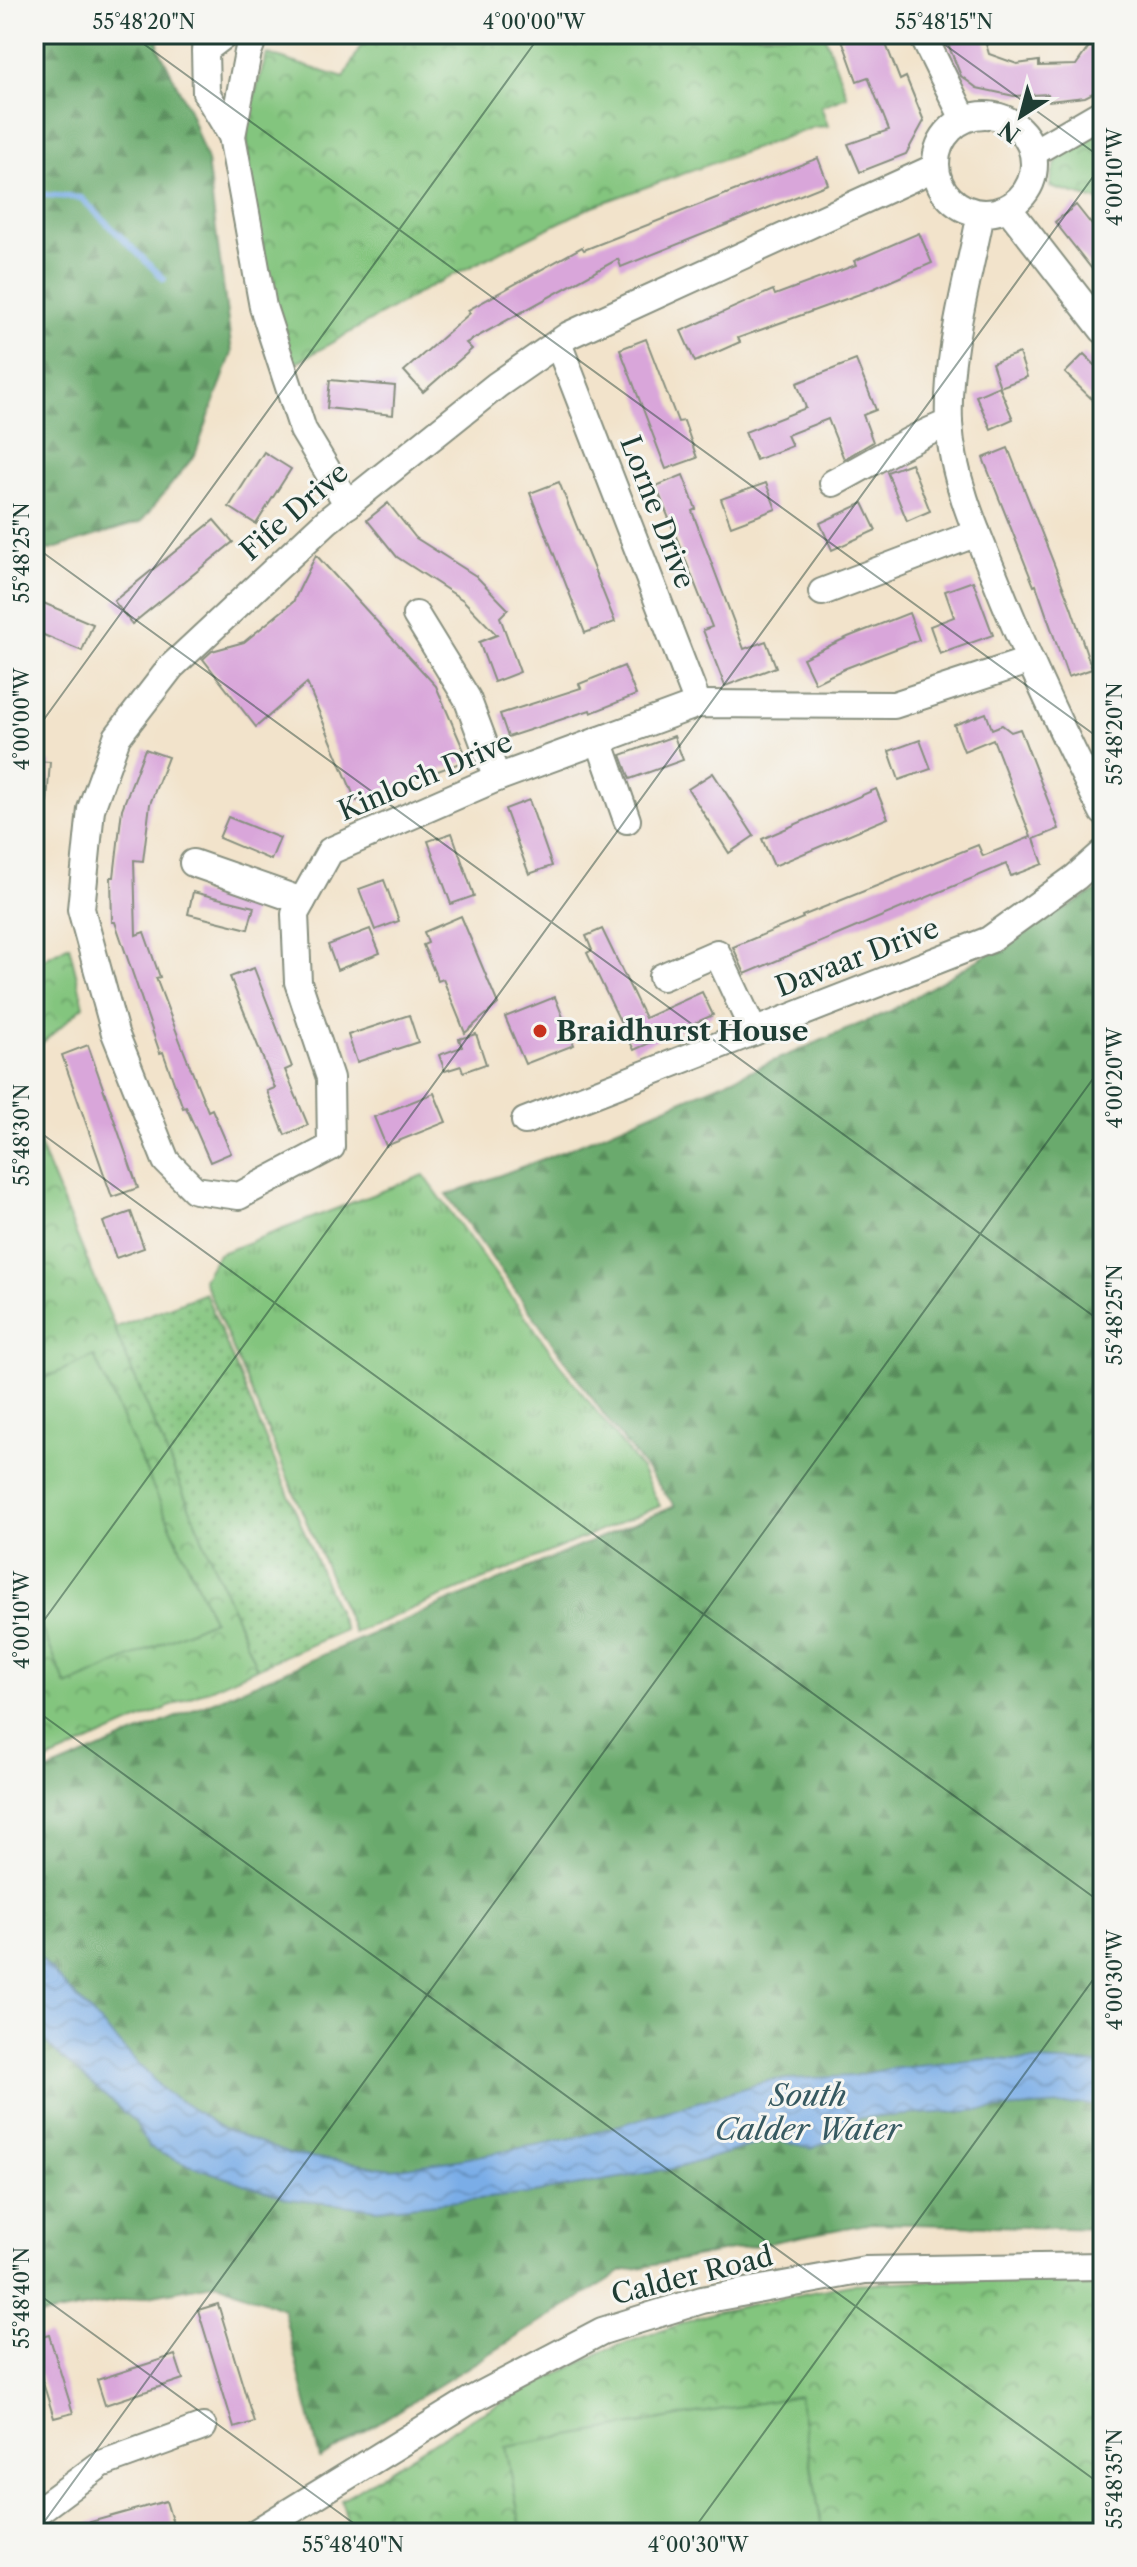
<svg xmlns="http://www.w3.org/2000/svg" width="1137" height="2567" viewBox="0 0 1137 2567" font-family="'Libre Caslon Text',serif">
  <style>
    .grass { fill: url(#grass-tufts); stroke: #518159; stroke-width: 2 }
    .forest { fill: url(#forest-firs); stroke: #447450; stroke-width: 2 }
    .park { fill: url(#park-crowns); stroke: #518159; stroke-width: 2 }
    .garden { fill: url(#garden-dots); stroke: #518159; stroke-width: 2 }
    .pitch { fill: #83c57e; stroke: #518159; stroke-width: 2 }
    .water { fill: url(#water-waves); stroke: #4c758e; stroke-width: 2 }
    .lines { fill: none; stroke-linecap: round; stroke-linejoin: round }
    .stream { stroke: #7aade7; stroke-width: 6 }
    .building { fill: #d9a6da }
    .minor-casing { stroke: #889080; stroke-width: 30 }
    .minor { stroke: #fff; stroke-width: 26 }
    .ticks { fill: none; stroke: #1f3d34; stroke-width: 2; stroke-opacity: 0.45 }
    .poi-dot { fill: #c8321e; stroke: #f6f6f2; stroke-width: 3 }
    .labels { text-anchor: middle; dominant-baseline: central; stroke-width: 6; stroke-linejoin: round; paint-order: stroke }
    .street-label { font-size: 28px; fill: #1f3d34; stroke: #f6f6f2 }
    .poi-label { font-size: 28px; font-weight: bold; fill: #1f3d34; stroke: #f6f6f2; text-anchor: start }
    .water-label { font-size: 30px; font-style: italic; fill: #365961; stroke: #f6f6f2 }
    .neatline { fill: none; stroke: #1f3d34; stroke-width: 3 }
    .ticks-label { font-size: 20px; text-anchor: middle; fill: #1f3d34 }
  </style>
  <defs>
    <pattern id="grass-tufts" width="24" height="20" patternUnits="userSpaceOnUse" patternTransform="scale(2)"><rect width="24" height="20" fill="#83c57e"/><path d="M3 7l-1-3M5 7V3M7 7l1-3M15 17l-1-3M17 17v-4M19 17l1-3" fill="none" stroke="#6ba168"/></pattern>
    <pattern id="forest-firs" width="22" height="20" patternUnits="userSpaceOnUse" patternTransform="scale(2)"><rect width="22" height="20" fill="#6aaa6d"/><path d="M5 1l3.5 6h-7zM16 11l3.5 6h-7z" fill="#578c5a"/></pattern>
    <pattern id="park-crowns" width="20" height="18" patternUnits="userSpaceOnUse" patternTransform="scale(2)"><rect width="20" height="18" fill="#83c57e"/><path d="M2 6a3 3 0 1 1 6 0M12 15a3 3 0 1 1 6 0" fill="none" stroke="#6ba168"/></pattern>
    <pattern id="garden-dots" width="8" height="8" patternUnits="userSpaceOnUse" patternTransform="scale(2)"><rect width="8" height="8" fill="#83c57e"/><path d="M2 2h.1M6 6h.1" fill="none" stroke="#6ba168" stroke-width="1.8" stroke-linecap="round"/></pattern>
    <pattern id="water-waves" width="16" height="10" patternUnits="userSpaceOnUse" patternTransform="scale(2)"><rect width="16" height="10" fill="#7aade7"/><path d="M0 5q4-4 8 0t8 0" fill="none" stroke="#638ebc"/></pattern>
  </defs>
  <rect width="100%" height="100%" fill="#f6f6f2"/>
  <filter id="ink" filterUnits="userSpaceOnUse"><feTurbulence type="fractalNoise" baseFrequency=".0125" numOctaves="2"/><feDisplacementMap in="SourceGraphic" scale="16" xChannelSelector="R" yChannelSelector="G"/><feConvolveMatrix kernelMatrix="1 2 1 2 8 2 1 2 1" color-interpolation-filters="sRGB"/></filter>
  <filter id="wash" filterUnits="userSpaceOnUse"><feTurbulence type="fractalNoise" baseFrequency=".006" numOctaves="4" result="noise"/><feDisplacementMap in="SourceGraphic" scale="32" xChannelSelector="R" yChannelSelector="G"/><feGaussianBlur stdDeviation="1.8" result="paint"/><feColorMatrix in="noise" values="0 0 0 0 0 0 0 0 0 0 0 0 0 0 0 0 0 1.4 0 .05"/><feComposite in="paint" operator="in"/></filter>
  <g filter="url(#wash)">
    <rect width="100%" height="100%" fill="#f2e3cb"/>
    <polygon class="grass" points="424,1175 559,1363 641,1469 660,1506 354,1633 203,1279 218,1254"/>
    <g class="forest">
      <polygon points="34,34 160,34 158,47 188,107 207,161 232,353 195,455 141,522 50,550 34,549"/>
      <polygon points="1103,887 1103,2229 871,2223 623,2271 320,2459 283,2309 218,2283 34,2317 34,1777 675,1506 612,1426 447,1195 564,1151 890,1011"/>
    </g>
    <g class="park">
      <polygon points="367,34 824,34 847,96 821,106 828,126 814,127 593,206 433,285 291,366 269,280 250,185 246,123 267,54 344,78"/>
      <path d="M 1103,131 L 1103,202 L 1050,187 C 1055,148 1070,144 1103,131 Z"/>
      <polygon points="69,945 84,1006 34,1050 34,964"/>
      <polygon points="34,1133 257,1668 34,1767"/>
      <polygon points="964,2279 1103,2280 1103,2533 351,2533 341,2500 475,2416 606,2350 715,2312 851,2284"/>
    </g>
    <polygon class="garden" points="205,1293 345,1630 257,1668 114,1328"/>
    <g class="pitch">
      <polygon points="94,1356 213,1620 67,1686 34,1612 34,1383"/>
      <polygon points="799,2396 823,2533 522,2533 506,2447"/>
    </g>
    <polygon class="water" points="34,1952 163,2090 222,2128 289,2154 392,2169 457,2160 583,2136 771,2080 852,2076 888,2069 989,2059 1103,2064 1103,2106 1079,2104 859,2118 844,2135 811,2149 773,2139 677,2168 528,2194 378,2209 289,2199 180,2162 149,2148 135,2122 55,2052 34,2028"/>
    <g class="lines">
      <polyline class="stream" points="34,194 81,198 164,279"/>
    </g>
    <g id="blocks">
      <g class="building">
        <polygon points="840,34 882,34 900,80 906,77 924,121 906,154 860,172 848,144 889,130 868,77 857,81"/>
        <polygon points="983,34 989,54 1017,64 1039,61 1039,66 1076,65 1098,34 1103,34 1103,88 1085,97 1049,101 1048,94 1014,96 977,88 961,76 945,37"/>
        <polygon points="818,158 828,184 621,267 618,259 466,343 472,349 423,392 404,371 470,313 468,310 582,247 584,250"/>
        <polygon points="1076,205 1103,239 1103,283 1055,222"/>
        <polygon points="919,233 932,263 868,291 738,338 740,342 695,362 681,331 773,290 775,295 856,265 854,261"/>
        <polygon points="646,339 678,422 684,421 697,458 666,469 620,349"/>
        <polygon points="1019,353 1027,377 1000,387 992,363"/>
        <polygon points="1084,354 1103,373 1103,410 1065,373"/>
        <polygon points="856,360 876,410 863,415 873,442 844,459 828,419 787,435 792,446 756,460 745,432 806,408 797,383"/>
        <polygon points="330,380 395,386 393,415 327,408"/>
        <polygon points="999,386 1013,419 991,429 976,396"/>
        <polygon points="1008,448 1071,607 1092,669 1068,677 1036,585 1034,586 983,458"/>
        <polygon points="264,452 291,469 256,524 229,507"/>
        <polygon points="911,463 930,511 907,521 887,472"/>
        <polygon points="683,475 696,509 692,511 744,649 766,641 776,667 725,686 703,630 712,627 656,486"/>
        <polygon points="559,482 615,622 585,633 530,493"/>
        <polygon points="766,483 776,509 731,526 721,499"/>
        <polygon points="388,503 416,538 476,576 508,609 500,617 520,672 494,682 479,642 497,635 463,600 397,557 367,520"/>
        <polygon points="863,503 876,530 832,550 820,523"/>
        <polygon points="214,520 233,542 132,624 114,601"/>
        <polygon points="316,555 436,686 468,760 356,801 307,683 256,727 203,659 212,651 244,642 293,602"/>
        <polygon points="973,581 993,635 940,654 930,626 954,617 945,591"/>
        <polygon points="34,599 93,624 82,651 34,631"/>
        <polygon points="909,613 919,640 846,668 815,683 803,658 848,637"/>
        <polygon points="624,666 636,695 591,713 590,710 508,737 500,714 581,688 579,684"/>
        <polygon points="986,713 992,729 1002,725 1011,732 1020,729 1059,829 1034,839 1043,864 1011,876 1006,864 745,974 733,947 803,918 802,916 978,845 983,856 1031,837 993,739 964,751 954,725"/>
        <polygon points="674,736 683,760 630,779 621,755"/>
        <polygon points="920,740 931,769 899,780 889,751"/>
        <polygon points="145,749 168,757 150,804 143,861 134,860 136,935 144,932 160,977 156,978 185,1054 208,1111 212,1109 231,1153 210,1162 186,1107 183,1108 163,1052 160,1053 115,922 112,922 111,877 114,877 122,809"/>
        <polygon points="34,761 50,762 46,814 34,814"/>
        <polygon points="713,773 754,836 729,853 688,789"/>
        <polygon points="876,789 888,818 774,866 762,839"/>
        <polygon points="529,800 552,866 529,874 505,809"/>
        <polygon points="228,817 280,838 271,860 219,838"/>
        <polygon points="452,833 474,896 451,904 428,841"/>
        <polygon points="384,880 399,921 375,930 359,889"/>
        <polygon points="193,892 254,907 248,929 188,914"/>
        <polygon points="461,916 498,1004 465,1033 443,979 438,981 423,945 428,943 424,932"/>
        <polygon points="370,929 380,953 337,970 328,945"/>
        <polygon points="602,929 645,1018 702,992 713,1015 634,1050 587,953 592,950 586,936"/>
        <polygon points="254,968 292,1067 285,1070 308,1125 285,1135 267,1091 275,1088 230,977"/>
        <polygon points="555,997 574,1045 525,1064 505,1017"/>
        <polygon points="409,1015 418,1042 357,1062 348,1035"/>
        <polygon points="476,1034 486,1064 463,1072 461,1066 445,1071 439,1055 462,1047 459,1039"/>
        <polygon points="88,1045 138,1188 112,1197 62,1055"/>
        <polygon points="434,1093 446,1122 386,1146 374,1117"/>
        <polygon points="131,1212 144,1248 116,1258 103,1222"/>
        <polygon points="218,2304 254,2422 234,2428 198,2310"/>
        <polygon points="49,2335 73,2413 54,2418 34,2354 34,2339"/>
        <polygon points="175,2355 183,2379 105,2405 97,2380"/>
        <polygon points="166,2501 173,2524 140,2533 69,2533 69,2528"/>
      </g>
    </g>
  </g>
  <g filter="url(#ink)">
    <use href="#blocks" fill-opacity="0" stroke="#889080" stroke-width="2"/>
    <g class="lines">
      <g class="minor-casing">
        <g id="minor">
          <polyline points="226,34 205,50 206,93 232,136"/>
          <polyline points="255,34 248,52 232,136 263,307 303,430 348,505"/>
          <polyline points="922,34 964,119"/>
          <circle cx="985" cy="164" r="49"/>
          <polyline points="1034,152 1103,112"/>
          <polyline points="936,167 569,335 497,385 327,521 171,667 117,737 91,809 81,909 115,1033 166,1161 195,1190 239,1196 331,1147 330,1078 298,982 295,914 330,851 497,778 698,704 894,705 1028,661"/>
          <polyline points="1008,208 1103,330"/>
          <path d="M 981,213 C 968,281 946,353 949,423 C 952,475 974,527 994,575 C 1026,656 1063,734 1103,812"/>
          <polyline points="558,343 698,704"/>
          <path d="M 833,483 C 871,463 910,438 949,423"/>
          <polyline points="822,592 977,533"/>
          <polyline points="416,615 467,698 497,778"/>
          <polyline points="599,740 627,820"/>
          <polyline points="193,863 302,901"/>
          <polyline points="662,977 717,953 754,1032"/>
          <polyline points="525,1121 989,940 1076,877 1103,853"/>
          <polyline points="34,2514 101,2464 203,2427"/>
          <polyline points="255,2533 469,2401 602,2331 702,2300 865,2270 1103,2266"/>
        </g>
      </g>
      <use href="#minor" class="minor"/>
    </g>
  </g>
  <path class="ticks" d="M 130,34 L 1103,741M 930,34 L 1103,159M 34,546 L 1103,1323M 34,733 L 541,34M 34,1128 L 1103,1904M 34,1634 L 1103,163M 34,1709 L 1103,2486M 34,2291 L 367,2533M 36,2533 L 1103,1065M 691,2533 L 1103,1966"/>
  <circle class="poi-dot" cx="540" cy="1031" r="8"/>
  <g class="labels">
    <g class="street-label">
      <text transform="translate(294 511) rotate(-41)">Fife Drive</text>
      <text transform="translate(658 512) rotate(69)">Lorne Drive</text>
      <text transform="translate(425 776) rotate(-23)">Kinloch Drive</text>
      <text transform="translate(857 957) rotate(-21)">Davaar Drive</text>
      <text transform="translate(692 2275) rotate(-14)">Calder Road</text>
    </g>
    <g class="poi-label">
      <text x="556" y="1031">Braidhurst House</text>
    </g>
    <g class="water-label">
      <text x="808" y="2095">South<tspan x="808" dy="34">Calder Water</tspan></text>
    </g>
  </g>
  <rect width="1137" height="2567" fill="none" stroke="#f6f6f2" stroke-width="88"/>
  <g transform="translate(1021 116) rotate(216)" stroke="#f6f6f2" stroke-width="6" paint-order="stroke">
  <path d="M0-6L14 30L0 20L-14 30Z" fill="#1f3d34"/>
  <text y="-12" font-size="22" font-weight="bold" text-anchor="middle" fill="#1f3d34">N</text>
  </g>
  <rect x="44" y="44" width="1049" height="2479" class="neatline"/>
  <g class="ticks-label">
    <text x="144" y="29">55°48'20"N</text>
    <text x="534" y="29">4°00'00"W</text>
    <text x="944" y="29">55°48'15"N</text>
    <text transform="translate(1115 177) rotate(-90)" y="7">4°00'10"W</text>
    <text transform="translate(22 553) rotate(-90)" y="7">55°48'25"N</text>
    <text transform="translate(22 719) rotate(-90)" y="7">4°00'00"W</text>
    <text transform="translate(1115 734) rotate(-90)" y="7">55°48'20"N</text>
    <text transform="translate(1115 1078) rotate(-90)" y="7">4°00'20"W</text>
    <text transform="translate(22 1135) rotate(-90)" y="7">55°48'30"N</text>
    <text transform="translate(1115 1315) rotate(-90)" y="7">55°48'25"N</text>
    <text transform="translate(22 1620) rotate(-90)" y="7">4°00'10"W</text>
    <text transform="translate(1115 1980) rotate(-90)" y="7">4°00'30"W</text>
    <text transform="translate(22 2298) rotate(-90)" y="7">55°48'40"N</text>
    <text transform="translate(1115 2479) rotate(-90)" y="7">55°48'35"N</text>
    <text x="353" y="2552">55°48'40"N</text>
    <text x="698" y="2552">4°00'30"W</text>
  </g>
</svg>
